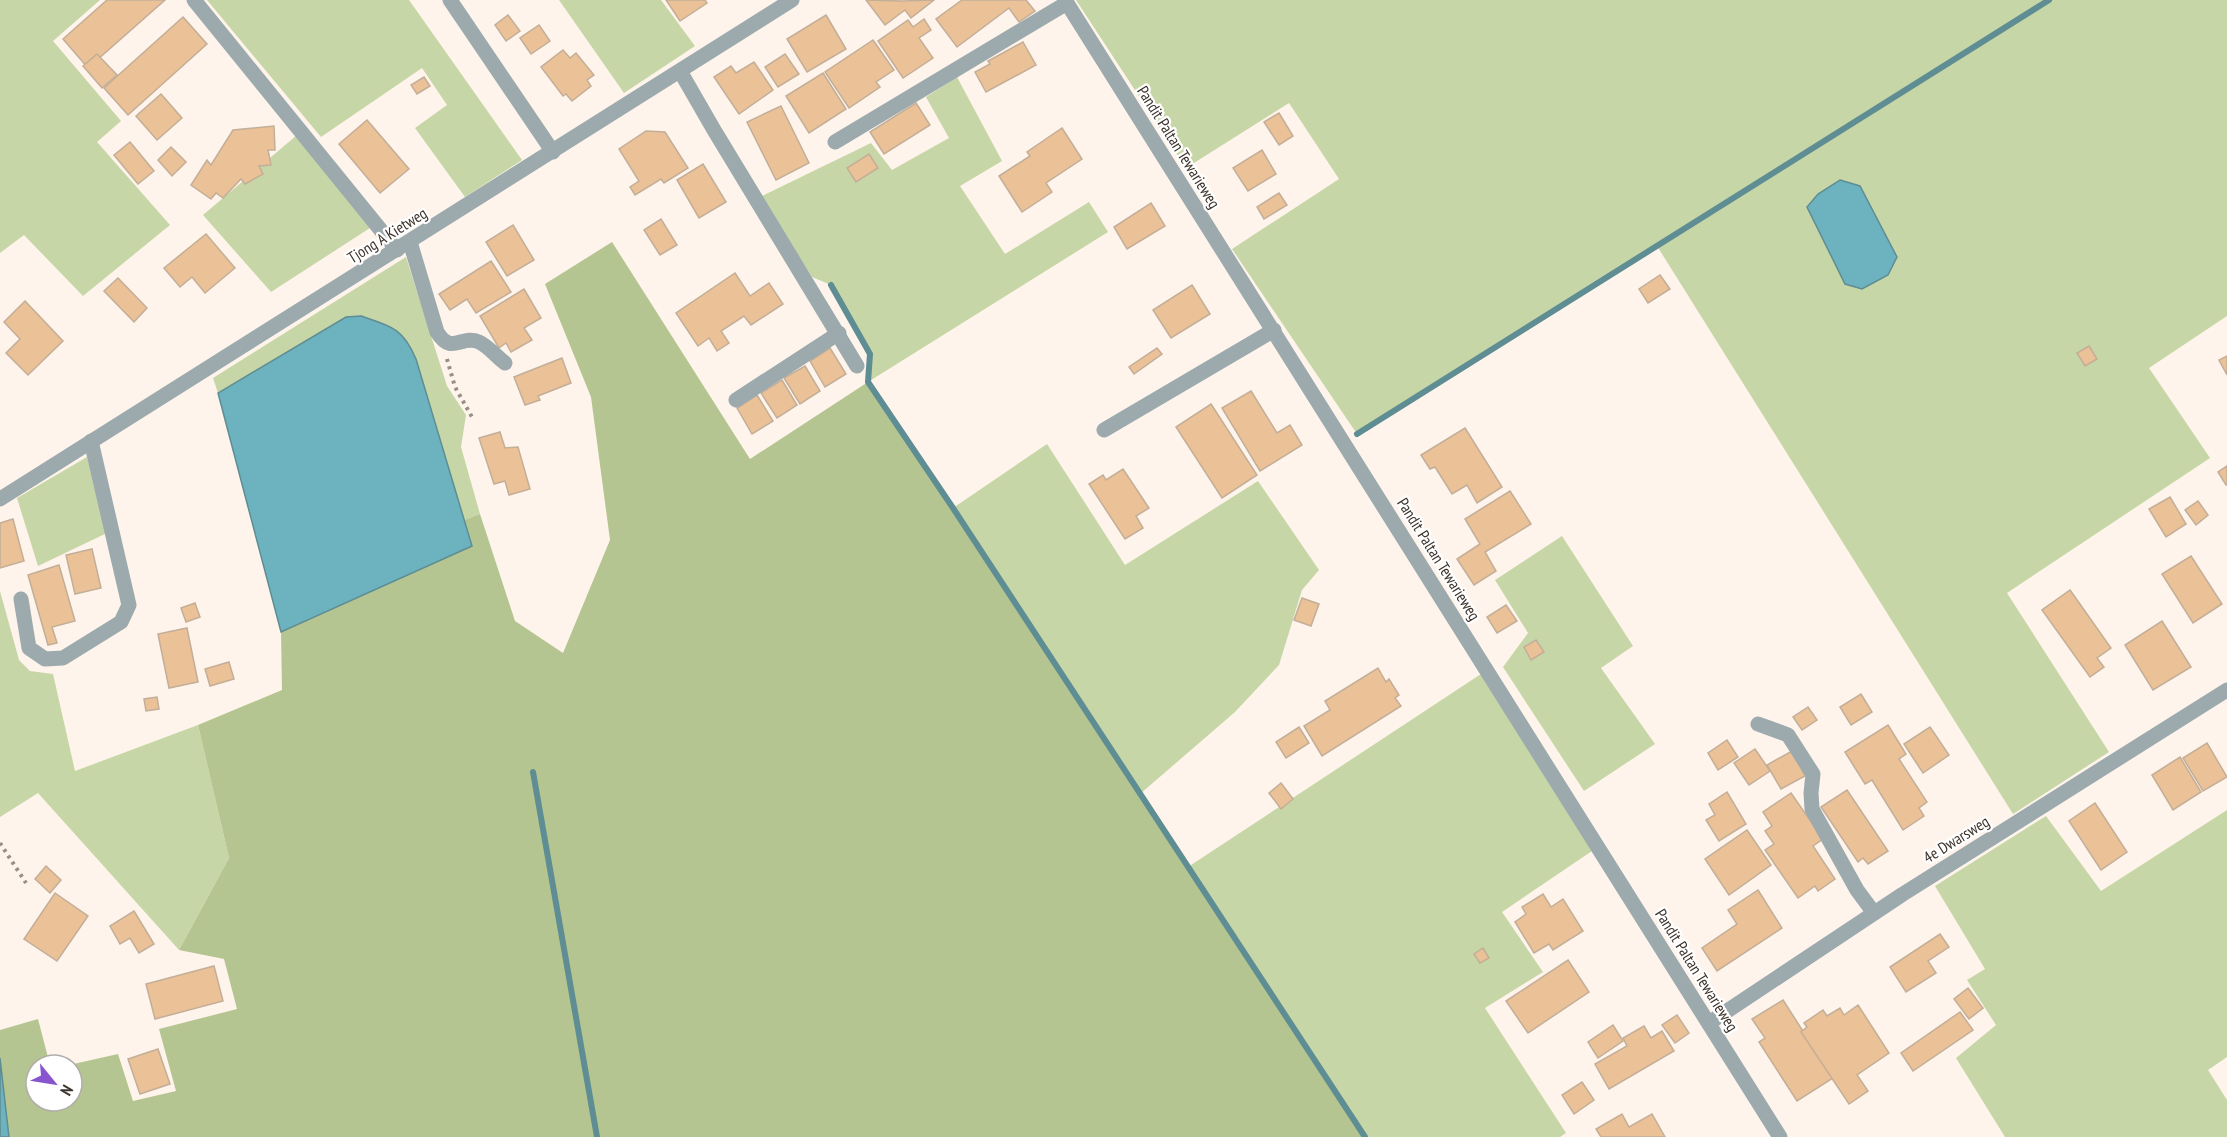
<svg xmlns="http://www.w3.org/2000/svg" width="2227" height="1137" viewBox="0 0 2227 1137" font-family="'PT Sans Narrow',sans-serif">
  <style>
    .green { fill: #c7d6a6 }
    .forest { fill: #b5c591 }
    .water { fill: #6cb3bf; stroke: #5e8d93; stroke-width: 1.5 }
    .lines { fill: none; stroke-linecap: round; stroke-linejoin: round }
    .stream { stroke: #5e8d93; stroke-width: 6 }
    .building { fill: #ebc197; stroke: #c3ae98; stroke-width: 1.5 }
    .path { stroke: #978e85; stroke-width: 4; stroke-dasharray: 3 4.5; stroke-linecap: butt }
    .minor { stroke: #9caaae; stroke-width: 15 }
    .labels { text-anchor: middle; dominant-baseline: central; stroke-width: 4.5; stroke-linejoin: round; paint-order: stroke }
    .street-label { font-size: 16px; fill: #3c332b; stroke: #fff }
  </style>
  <rect width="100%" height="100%" fill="#fef4eb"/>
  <g class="green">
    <polygon points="0,0 100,0 53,41 121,121 97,142 170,225 83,296 24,235 0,253"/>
    <polygon points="207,0 409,0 522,160 465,197 415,128 447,105 422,68 321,137"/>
    <polygon points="559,0 661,0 695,46 624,93"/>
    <polygon points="1076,0 2227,0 2227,316 2149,368 2210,458 2007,593 2109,752 2013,814 1657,246 1357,434 1232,249 1339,179 1289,103 1186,168"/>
    <polygon points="957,77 1002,161 960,186 1005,254 1089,202 1108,232 868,382 870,354 831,285 812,277 760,197 871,143 892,170 949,138 926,97"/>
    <polygon points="297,135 370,228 271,292 203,215"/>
    <polygon points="406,257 447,386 466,415 461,447 480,514 464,520 416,359 408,342 346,317 218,393 213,378"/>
    <polygon points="1047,444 1125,565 1258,481 1319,570 1302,590 1279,665 1235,712 1140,794 953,508"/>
    <polygon points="87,457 107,533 38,566 17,498"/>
    <polygon points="1562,536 1633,646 1601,668 1655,744 1584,791 1503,667 1528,633 1495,580"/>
    <polygon points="0,591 19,660 30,671 53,674 75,771 198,725 229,858 179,950 38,793 0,817"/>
    <polygon points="1481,674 1592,851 1502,912 1543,972 1485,1008 1566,1133 1560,1137 1365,1137 1188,867"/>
    <polygon points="2227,810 2227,1057 2208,1070 2227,1100 2227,1137 2005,1137 1956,1058 1996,1025 1967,980 1985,969 1935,886 2046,816 2101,891"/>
  </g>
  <polygon class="forest" points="612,242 750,459 868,382 953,508 1365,1137 9,1137 0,1058 0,1030 38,1019 50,1065 36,1065 36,1101 72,1101 72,1065 69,1065 118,1054 133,1101 176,1091 159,1029 237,1009 224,959 179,950 229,858 198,725 282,690 281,632 472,546 464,520 480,514 515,621 563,653 610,540 591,397 545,284"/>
  <g class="water">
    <polygon points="1840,180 1860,186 1897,257 1888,275 1862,289 1845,284 1807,207 1818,194"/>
    <path d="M 361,316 C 391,326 403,328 416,359 L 472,546 L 281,632 L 218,393 L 346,317 Z"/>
    <polygon points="0,1058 9,1137 0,1137"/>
  </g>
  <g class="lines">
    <g class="stream">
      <polyline points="831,285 870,354 868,382 953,508 1365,1137"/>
      <polyline points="1357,434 2049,0"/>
      <polyline points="533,772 597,1137"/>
    </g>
  </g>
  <g class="building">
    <polygon points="107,0 165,0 88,68 63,39"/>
    <polygon points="666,0 705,0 707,3 680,21"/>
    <polygon points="866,0 902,1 934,0 911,18 905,10 885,25"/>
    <polygon points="962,0 1026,0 1035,11 1019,22 1009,8 957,47 936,19"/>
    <polygon points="508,15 520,31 506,41 495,25"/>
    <polygon points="826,15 846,49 807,72 787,39"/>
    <polygon points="183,17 207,44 128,115 104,88"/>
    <polygon points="924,19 931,30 919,38 933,58 903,78 878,41 908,20 913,27"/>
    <polygon points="539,25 550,41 531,54 520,38"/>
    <polygon points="873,40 894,70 876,82 880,87 849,108 825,72"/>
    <polygon points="1023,42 1036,65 986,92 975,72 990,64 988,61"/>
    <polygon points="563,50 570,58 576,53 594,75 587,80 591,86 572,101 566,94 563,96 541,67"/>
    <polygon points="97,54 117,75 102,88 83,66"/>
    <polygon points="785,54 799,74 778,87 765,67"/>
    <polygon points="754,62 773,90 739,114 714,77 731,66 736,73"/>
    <polygon points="823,73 846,109 809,133 786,96"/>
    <polygon points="424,77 430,86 417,94 411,85"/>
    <polygon points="161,94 182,118 157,140 136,116"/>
    <polygon points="916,103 930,125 884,154 870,132"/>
    <polygon points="781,106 809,163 776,180 747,122"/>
    <polygon points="1279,113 1293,136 1279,145 1264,122"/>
    <polygon points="367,120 409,169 380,193 339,144"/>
    <polygon points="274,126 275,150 268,150 271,165 259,166 263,174 245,184 241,179 223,198 216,193 211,199 191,185 207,160 211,165 233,130"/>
    <polygon points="1062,128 1082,159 1046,183 1052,192 1022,212 999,176 1030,156 1027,152"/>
    <polygon points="646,131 665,132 688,168 664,183 661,179 635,195 630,187 639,181 619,149"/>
    <polygon points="130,142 154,171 138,184 114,155"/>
    <polygon points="171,147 186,162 172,176 158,160"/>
    <polygon points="1262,150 1276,174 1248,191 1233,168"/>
    <polygon points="869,154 878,168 856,182 847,168"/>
    <polygon points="703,164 726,202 699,218 677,180"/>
    <polygon points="1279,193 1287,205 1264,219 1257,207"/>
    <polygon points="1151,203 1165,226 1127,249 1114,227"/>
    <polygon points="661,219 677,245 660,255 644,230"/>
    <polygon points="513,225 534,260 507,276 486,242"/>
    <polygon points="206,234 235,268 205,293 192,277 180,287 164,268"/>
    <polygon points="491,261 511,292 476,313 467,299 450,310 439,294"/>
    <polygon points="735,273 750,296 769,283 783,304 751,325 744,316 721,331 729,343 717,351 709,338 698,346 676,313"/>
    <polygon points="1660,275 1670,289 1648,303 1639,289"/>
    <polygon points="118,278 147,308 134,322 104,291"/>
    <polygon points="1192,285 1210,314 1171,338 1153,310"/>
    <polygon points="524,289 541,318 524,328 532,340 511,352 506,343 499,348 480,316"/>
    <polygon points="25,301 63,341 28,375 6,353 20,339 4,322"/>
    <polygon points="2089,346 2097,359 2085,366 2077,353"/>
    <polygon points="830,348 846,374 825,387 810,361"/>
    <polygon points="1157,348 1162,354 1134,374 1129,367"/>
    <polygon points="2227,356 2227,375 2219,360"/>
    <polygon points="562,358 571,383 538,396 540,400 525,405 514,377"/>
    <polygon points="805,366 820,391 800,404 784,378"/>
    <polygon points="782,380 797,405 777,418 761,393"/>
    <polygon points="1251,391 1277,433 1290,425 1302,445 1260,471 1222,408"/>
    <polygon points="757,395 773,421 752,434 737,408"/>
    <polygon points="1211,404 1257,475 1222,498 1176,427"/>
    <polygon points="1465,428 1502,487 1477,503 1467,485 1452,494 1435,467 1430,469 1421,455"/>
    <polygon points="500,432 505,448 518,447 530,489 509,495 505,481 494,484 479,438"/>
    <polygon points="2227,466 2227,485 2226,485 2218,472"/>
    <polygon points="1123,469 1149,508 1136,516 1143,528 1125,539 1089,484 1103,475 1106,480"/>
    <polygon points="1510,491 1531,524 1485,552 1496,571 1474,585 1457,559 1480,544 1465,519"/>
    <polygon points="2170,497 2186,524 2166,537 2149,509"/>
    <polygon points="2198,501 2208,515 2196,525 2185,510"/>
    <polygon points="13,519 24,561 0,568 0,523"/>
    <polygon points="92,549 101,588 75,594 66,555"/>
    <polygon points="2191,556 2222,604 2193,623 2162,574"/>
    <polygon points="59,565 75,621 52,627 57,643 48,645 28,575"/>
    <polygon points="2070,590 2111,648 2097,658 2104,667 2090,677 2042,610"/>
    <polygon points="1302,598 1319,604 1311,626 1294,620"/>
    <polygon points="195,603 200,617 186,622 181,608"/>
    <polygon points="1506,605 1517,621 1497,633 1487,617"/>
    <polygon points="2162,621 2191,667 2153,690 2125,645"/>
    <polygon points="187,628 198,682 169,688 158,634"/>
    <polygon points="1536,640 1544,652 1531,660 1524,647"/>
    <polygon points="229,662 234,679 210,686 205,669"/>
    <polygon points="1378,668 1386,682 1389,679 1399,695 1395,698 1401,706 1322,756 1304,726 1330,710 1325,701"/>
    <polygon points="1861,694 1872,712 1851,725 1840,707"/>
    <polygon points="157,697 159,709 146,711 144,699"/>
    <polygon points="1808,707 1817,720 1802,730 1793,717"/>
    <polygon points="1888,725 1906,754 1899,759 1927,802 1919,808 1924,816 1903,830 1872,780 1865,784 1845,752"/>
    <polygon points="1299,727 1309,743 1286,758 1276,742"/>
    <polygon points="1930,727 1949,755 1923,773 1904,744"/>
    <polygon points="1727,740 1738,757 1718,770 1708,753"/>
    <polygon points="2207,743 2227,777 2203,791 2183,758"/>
    <polygon points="1755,749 1770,771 1749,785 1734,763"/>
    <polygon points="1792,751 1805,776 1781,789 1767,765"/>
    <polygon points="2180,757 2201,792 2173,810 2152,775"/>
    <polygon points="1281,783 1293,799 1281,809 1269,793"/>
    <polygon points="1847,790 1888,851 1868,864 1863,858 1858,862 1821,807"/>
    <polygon points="1727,792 1746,824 1719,841 1706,820 1715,815 1709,804"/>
    <polygon points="1791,793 1823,839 1813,846 1835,879 1818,891 1815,886 1798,898 1765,850 1774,844 1765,831 1772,826 1763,812"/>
    <polygon points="2095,803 2127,852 2101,870 2069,821"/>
    <polygon points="1747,830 1771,865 1729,895 1705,859"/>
    <polygon points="46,866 61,880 50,893 35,879"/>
    <polygon points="1758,890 1782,928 1717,971 1702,948 1737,924 1728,910"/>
    <polygon points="55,893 88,916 57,961 24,939"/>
    <polygon points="1543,894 1551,907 1563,899 1583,931 1553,950 1549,944 1534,953 1515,922 1526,914 1522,907"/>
    <polygon points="134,911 154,944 139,953 130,938 120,944 110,926"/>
    <polygon points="1940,934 1949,947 1928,961 1936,973 1906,992 1890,967"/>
    <polygon points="1483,948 1489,958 1480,963 1474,954"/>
    <polygon points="1568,960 1589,992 1528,1033 1506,1001"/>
    <polygon points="214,966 223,1001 155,1019 146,984"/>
    <polygon points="1968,988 1983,1008 1969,1019 1954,999"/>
    <polygon points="1783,1000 1833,1078 1797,1101 1759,1042 1765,1038 1752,1019"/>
    <polygon points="1858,1005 1889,1053 1857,1075 1868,1091 1849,1104 1801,1032 1807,1027 1804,1023 1823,1010 1827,1016 1840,1008 1844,1015"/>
    <polygon points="1960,1012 1973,1030 1913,1071 1901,1053"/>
    <polygon points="1677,1015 1689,1033 1675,1043 1662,1025"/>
    <polygon points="1613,1025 1623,1041 1598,1058 1588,1042"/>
    <polygon points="1644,1026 1651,1038 1662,1031 1674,1051 1609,1089 1595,1064 1627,1046 1623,1038"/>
    <polygon points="158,1049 170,1084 140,1094 128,1059"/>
    <polygon points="1582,1082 1594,1100 1574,1114 1562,1095"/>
    <polygon points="1622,1114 1629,1127 1652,1114 1665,1137 1601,1137 1596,1129"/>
  </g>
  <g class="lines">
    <g class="path">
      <polyline points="447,359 455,387 472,417"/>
      <polyline points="0,843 26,883"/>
    </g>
    <g class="minor">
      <polyline points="194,0 397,250"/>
      <polyline points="450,0 553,152"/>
      <polyline points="1065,0 1780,1137"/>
      <polyline points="680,71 714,130 857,366"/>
      <polyline points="835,142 1067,3"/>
      <path d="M 410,242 L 437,332 C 452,356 461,334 479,342 C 488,346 497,357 505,363"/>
      <polyline points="736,400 839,333"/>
      <polyline points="1104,430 1274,330"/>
      <polyline points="0,499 792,0"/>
      <polyline points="21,599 29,648 45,659 63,658 121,622 129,605 91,441"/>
      <polyline points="1758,724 1788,735 1813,774 1811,793 1812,809 1857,890 1874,913"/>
      <polyline points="1709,1023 1903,894 2227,690"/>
    </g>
  </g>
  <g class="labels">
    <g class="street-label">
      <text transform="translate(1179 147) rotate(58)">Pandit Paltan Tewarieweg</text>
      <text transform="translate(387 235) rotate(-32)">Tjong A Kietweg</text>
      <text transform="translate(1439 559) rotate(58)">Pandit Paltan Tewarieweg</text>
      <text transform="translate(1956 839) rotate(-32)">4e Dwarsweg</text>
      <text transform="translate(1697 970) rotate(58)">Pandit Paltan Tewarieweg</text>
    </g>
  </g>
  <g transform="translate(54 1083) rotate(120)"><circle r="28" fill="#ffffff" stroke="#b1adaa" stroke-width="1.5"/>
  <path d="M0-4.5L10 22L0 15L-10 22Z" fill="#8955ce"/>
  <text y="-9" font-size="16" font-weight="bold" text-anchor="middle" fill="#3c332b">N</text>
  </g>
</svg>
